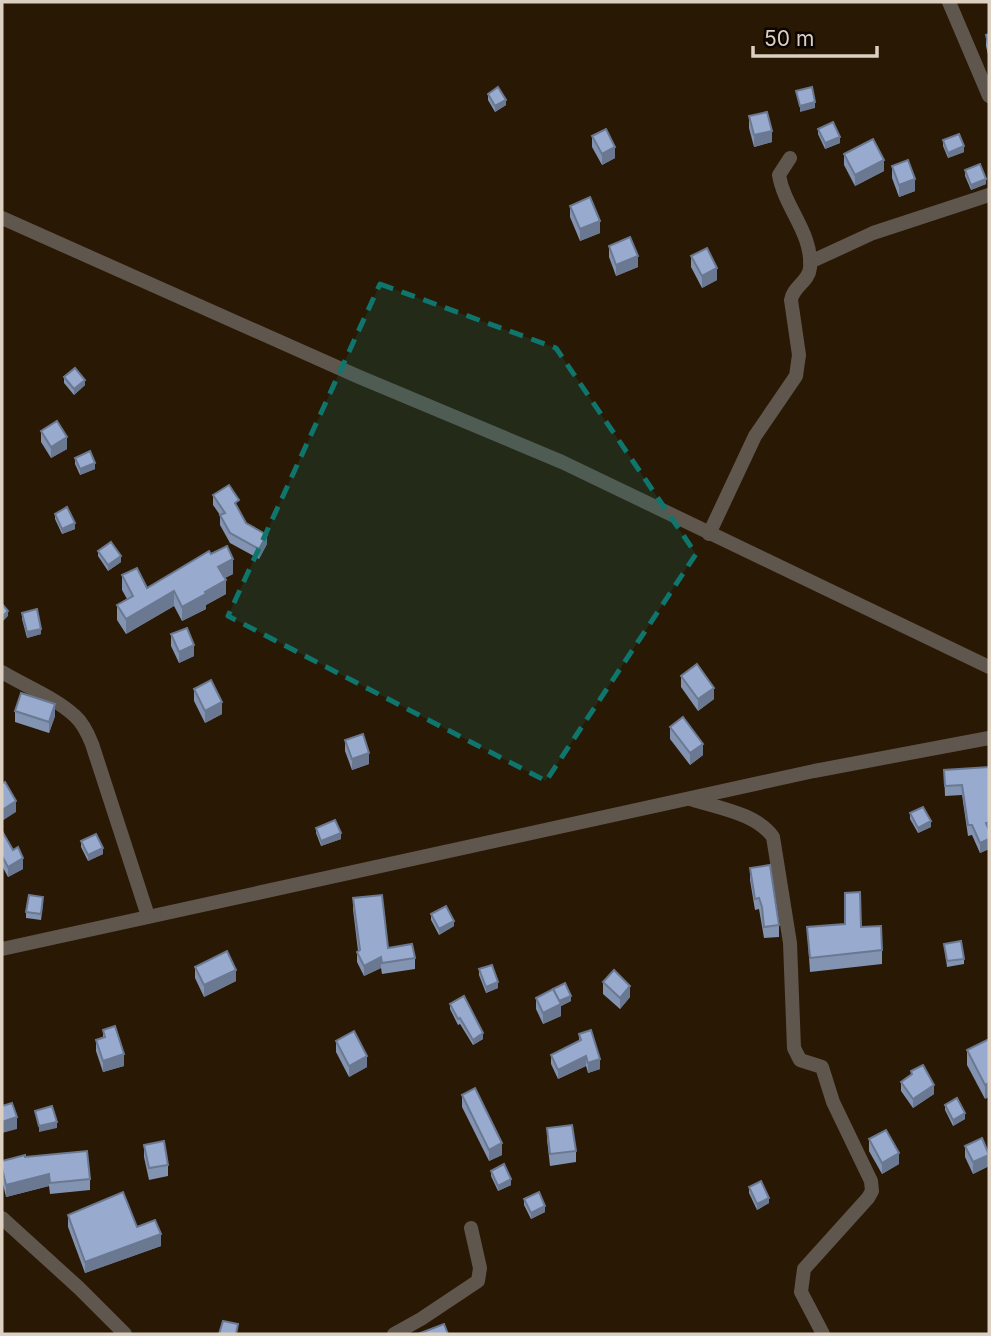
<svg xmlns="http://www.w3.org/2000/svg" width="991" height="1336" viewBox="0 0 991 1336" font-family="Inter,sans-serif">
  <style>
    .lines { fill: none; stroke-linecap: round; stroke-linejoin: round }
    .minor { stroke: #5f564d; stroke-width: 14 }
    .wall { fill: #8393b2 }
    .shaded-wall { fill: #6a7891 }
    .building { fill: #98abcf; stroke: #6a7891; stroke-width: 2 }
    .marked { fill: #0f766e; fill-opacity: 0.2; stroke: #0f766e; stroke-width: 5; stroke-dasharray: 14 9; stroke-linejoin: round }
  </style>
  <rect width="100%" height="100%" fill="#291803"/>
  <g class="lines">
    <g class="minor">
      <polyline points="949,2 989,96"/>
      <polyline points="2,218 357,376 562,462 989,667"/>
      <polyline points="810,262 873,233 989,195"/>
      <path d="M 709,534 L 755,436 L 796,376 L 799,355 L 791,300 C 793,287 809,281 810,268 C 813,233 784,207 779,175 L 790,158"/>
      <path d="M 2,672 C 25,686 54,697 75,716 C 83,723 88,734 92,744 L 148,916"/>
      <path d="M 691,799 C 718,808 756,813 773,837 L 790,943 L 794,1048 L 800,1060 L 822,1067 L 833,1102 L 871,1181 L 872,1191 L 868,1198 L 804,1269 L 801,1292 L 823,1334"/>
      <polyline points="2,949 814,771 989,738"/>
      <polyline points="2,1218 79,1288 125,1334"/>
      <polyline points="394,1334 421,1319 478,1281 480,1268 471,1228"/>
    </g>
  </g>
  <g class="wall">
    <polygon points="989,34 989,59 986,46 986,35"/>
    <polygon points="488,94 506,105 495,112 488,100"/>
    <polygon points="749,116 772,142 754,147 749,128"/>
    <polygon points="818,129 840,143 825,149 818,134"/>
    <polygon points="592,136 615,158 602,165 592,147"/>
    <polygon points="943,140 964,152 948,158 943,146"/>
    <polygon points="844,154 884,171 855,186 844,165"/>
    <polygon points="892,166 915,191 899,197 892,178"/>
    <polygon points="965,170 986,184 971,190 965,176"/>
    <polygon points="570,206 600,233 580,241 570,217"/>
    <polygon points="609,246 638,267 616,276 609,257"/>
    <polygon points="691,256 717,280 702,288 691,267"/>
    <polygon points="64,377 85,385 74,395 64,383"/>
    <polygon points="41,431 67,449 51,458 41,442"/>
    <polygon points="75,458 95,469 80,475 75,464"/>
    <polygon points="213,495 239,510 246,523 267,544 259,559 230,543 220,525 220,515 213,505"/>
    <polygon points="55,514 75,529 62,534 55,519"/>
    <polygon points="98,551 121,562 108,571 98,556"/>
    <polygon points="211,554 233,574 225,578 226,594 206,605 206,609 182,621 174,606 126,634 117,620 117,605 127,599 122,590 122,575 147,588"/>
    <polygon points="22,613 41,634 27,638 22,619"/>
    <polygon points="171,634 194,656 179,663 171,646"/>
    <polygon points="681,676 714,699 698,711 681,687"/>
    <polygon points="194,689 222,714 205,723 194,701"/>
    <polygon points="15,711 55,716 49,733 15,722"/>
    <polygon points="670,727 703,755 690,765 670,739"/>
    <polygon points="345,740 369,764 352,770 345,751"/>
    <polygon points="989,767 989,849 980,853 972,835 968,836 962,795 945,796 944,770"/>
    <polygon points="910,813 931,827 918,833 910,819"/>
    <polygon points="316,828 341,839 321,846 316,833"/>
    <polygon points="2,831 23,869 8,877 2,866"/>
    <polygon points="81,841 103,854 88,861 81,847"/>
    <polygon points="750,868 779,925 779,937 764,938 759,909 755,910 750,880"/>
    <polygon points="353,898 388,948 415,958 415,969 382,974 381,968 364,976 357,962 357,952 358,951 353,909"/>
    <polygon points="43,903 41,920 26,918 26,912"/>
    <polygon points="431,914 454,926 439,935 431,920"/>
    <polygon points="807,927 861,927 882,950 882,964 810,972"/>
    <polygon points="944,944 964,959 964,964 947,967"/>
    <polygon points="195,967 236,981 204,997 195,978"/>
    <polygon points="479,969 498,988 486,993 479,975"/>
    <polygon points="603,982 630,997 620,1009 603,994"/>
    <polygon points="536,998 571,1001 561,1006 561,1016 543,1024 536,1009"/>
    <polygon points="450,1004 483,1039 473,1045 460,1024 458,1025 450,1009"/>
    <polygon points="103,1030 124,1066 103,1072 96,1051 96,1040 103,1038"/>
    <polygon points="579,1034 600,1069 588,1073 586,1066 558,1079 551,1064 551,1055 579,1041"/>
    <polygon points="989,1039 985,1099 967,1065 967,1050"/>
    <polygon points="336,1041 367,1067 349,1077 336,1052"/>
    <polygon points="911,1071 934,1094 913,1108 901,1091 901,1082 911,1075"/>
    <polygon points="462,1095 502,1155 489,1161 462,1107"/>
    <polygon points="945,1105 965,1119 953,1126 945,1110"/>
    <polygon points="547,1128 576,1151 576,1162 550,1166 547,1139"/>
    <polygon points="869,1139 899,1164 882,1174 869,1151"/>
    <polygon points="144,1145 168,1165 168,1176 149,1180 144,1157"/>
    <polygon points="965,1146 989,1154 989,1166 973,1174 965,1157"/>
    <polygon points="25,1157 90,1179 90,1190 50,1194 49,1186 6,1197 2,1180 2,1161"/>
    <polygon points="491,1171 511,1185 498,1191 491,1176"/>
    <polygon points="749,1187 769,1203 757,1210 749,1193"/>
    <polygon points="524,1199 545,1212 531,1219 524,1205"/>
    <polygon points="68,1215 137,1227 161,1246 85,1273 68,1227"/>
  </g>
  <g class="shaded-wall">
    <polygon points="506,100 506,105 495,112 495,106"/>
    <polygon points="815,102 815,108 800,112 800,106"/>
    <polygon points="772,131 772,142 754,147 754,135"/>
    <polygon points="840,137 840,143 825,149 825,143"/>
    <polygon points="964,146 964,152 948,158 948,153"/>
    <polygon points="615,147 615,158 602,165 602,154"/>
    <polygon points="884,160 884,171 855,186 855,175"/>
    <polygon points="915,179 915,191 899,197 899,185"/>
    <polygon points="986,179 986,184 971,190 971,185"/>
    <polygon points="600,221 600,233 580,241 580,229"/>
    <polygon points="638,256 638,267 616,276 616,265"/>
    <polygon points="717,268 717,280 702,288 702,276"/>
    <polygon points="85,380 85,385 74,395 74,389"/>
    <polygon points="67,437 67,449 51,458 51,447"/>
    <polygon points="95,463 95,469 80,475 80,469"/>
    <polygon points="75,523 75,529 62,534 62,529"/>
    <polygon points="267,535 267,544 259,559 259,549"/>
    <polygon points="121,556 121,562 108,571 108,565"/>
    <polygon points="233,559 233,574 218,581 218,567"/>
    <polygon points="226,580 226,594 206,605 206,609 182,621 182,607"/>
    <polygon points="174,591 174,606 126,634 126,619"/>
    <polygon points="8,611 8,616 2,622 2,617"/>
    <polygon points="41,629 41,634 27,638 27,632"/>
    <polygon points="194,645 194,656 179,663 179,652"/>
    <polygon points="714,688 714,699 698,711 698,699"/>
    <polygon points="222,702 222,714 205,723 205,711"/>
    <polygon points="55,704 55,716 49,733 49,722"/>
    <polygon points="703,744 703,755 690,765 690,753"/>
    <polygon points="369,753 369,764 352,770 352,759"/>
    <polygon points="16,801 16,812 2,821 2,810"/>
    <polygon points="931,821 931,827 918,833 918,828"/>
    <polygon points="341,833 341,839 321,846 321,841"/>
    <polygon points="989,839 989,849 980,853 980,843"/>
    <polygon points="103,848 103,854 88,861 88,855"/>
    <polygon points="23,858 23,869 8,877 8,867"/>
    <polygon points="454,921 454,926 439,935 439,929"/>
    <polygon points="381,957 381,968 364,976 364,966"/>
    <polygon points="236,970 236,981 204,997 204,985"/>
    <polygon points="498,982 498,988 486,993 486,987"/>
    <polygon points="630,986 630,997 620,1009 620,998"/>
    <polygon points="571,996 571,1001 561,1006 561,1016 543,1024 543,1013 559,1002"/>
    <polygon points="483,1033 483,1039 473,1045 473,1040"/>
    <polygon points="124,1054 124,1066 103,1072 103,1061"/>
    <polygon points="367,1056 367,1067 349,1077 349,1066"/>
    <polygon points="586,1056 586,1066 558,1079 558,1070"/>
    <polygon points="600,1059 600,1069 588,1073 588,1063"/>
    <polygon points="989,1083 989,1097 985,1099 985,1085"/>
    <polygon points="934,1085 934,1094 913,1108 913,1099"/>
    <polygon points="965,1113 965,1119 953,1126 953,1120"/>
    <polygon points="17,1117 17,1129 2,1133 2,1122"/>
    <polygon points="57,1122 57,1128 39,1132 39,1126"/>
    <polygon points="502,1143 502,1155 489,1161 489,1150"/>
    <polygon points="899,1153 899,1164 882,1174 882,1163"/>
    <polygon points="989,1155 989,1166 973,1174 973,1162"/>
    <polygon points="49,1174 49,1186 6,1197 6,1185"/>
    <polygon points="511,1179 511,1185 498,1191 498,1186"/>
    <polygon points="769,1198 769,1203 757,1210 757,1204"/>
    <polygon points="545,1206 545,1212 531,1219 531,1213"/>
    <polygon points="161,1234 161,1246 85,1273 85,1262"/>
  </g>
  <g class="building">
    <polygon points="989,34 989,47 986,35"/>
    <polygon points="498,87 506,100 495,106 488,94"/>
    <polygon points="812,87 815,102 800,106 796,91"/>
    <polygon points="767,112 772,131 754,135 749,116"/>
    <polygon points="833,122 840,137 825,143 818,129"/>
    <polygon points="606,129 615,147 602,154 592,136"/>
    <polygon points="959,134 964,146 948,153 943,140"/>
    <polygon points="873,139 884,160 855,175 844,154"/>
    <polygon points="908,160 915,179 899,185 892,166"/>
    <polygon points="980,164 986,179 971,185 965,170"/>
    <polygon points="590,197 600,221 580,229 570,206"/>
    <polygon points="630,237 638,256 616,265 609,246"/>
    <polygon points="707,248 717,268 702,276 691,256"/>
    <polygon points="75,368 85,380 74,389 64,377"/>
    <polygon points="57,421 67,437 51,447 41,431"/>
    <polygon points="90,451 95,463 80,469 75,458"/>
    <polygon points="229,485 239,500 235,503 246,523 267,535 259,549 230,533 220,515 225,513 213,495"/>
    <polygon points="67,507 75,523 62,529 55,514"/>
    <polygon points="111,542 121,556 108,565 98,551"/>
    <polygon points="227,546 233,559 218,567 226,580 205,592 206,594 182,607 174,591 126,619 117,605 133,596 122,575 137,568 147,588 209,551 211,554"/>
    <polygon points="2,604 8,611 2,617"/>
    <polygon points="37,609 41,629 27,632 22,613"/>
    <polygon points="187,628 194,645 179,652 171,634"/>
    <polygon points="697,664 714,688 698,699 681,676"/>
    <polygon points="211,680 222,702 205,711 194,689"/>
    <polygon points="21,693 55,704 49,722 15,711"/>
    <polygon points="683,717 703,744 690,753 670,727"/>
    <polygon points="363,734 369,753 352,759 345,740"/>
    <polygon points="989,767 989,822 986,823 989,830 989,839 980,843 972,825 968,825 962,785 945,786 944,770"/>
    <polygon points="5,782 16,801 2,810 2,784"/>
    <polygon points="923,807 931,821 918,828 910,813"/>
    <polygon points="335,820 341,833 321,841 316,828"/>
    <polygon points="2,831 13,850 18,847 23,858 8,867 2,856"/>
    <polygon points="96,834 103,848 88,855 81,841"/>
    <polygon points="770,865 779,925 764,927 762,907 759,898 755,899 750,868"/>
    <polygon points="860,892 861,927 881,926 882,950 810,958 807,927 845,924 845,893"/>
    <polygon points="29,895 43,897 41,914 26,912"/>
    <polygon points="382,895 388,948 412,944 415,958 382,963 381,957 364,966 357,952 360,950 353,898"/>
    <polygon points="446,906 454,921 439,929 431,914"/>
    <polygon points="961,941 964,959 947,961 944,944"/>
    <polygon points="227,951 236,970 204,985 195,967"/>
    <polygon points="492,965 498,982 486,987 479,969"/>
    <polygon points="614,970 630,986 620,998 603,982"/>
    <polygon points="565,983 571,996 559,1001 553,989"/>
    <polygon points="553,989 561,1004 543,1013 536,998"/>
    <polygon points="464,996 483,1033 473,1040 460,1018 458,1019 450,1004"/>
    <polygon points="115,1026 124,1054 103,1061 96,1040 105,1037 103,1030"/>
    <polygon points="591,1030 600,1059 588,1063 586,1056 558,1070 551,1055 581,1040 579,1034"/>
    <polygon points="354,1031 367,1056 349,1066 336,1041"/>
    <polygon points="989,1039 989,1083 985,1085 967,1050"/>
    <polygon points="923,1065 934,1085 913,1099 901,1082 912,1074 911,1071"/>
    <polygon points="475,1088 502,1143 489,1150 462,1095"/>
    <polygon points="957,1098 965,1113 953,1120 945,1105"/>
    <polygon points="12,1103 17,1117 2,1122 2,1106"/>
    <polygon points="52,1106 57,1122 39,1126 35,1111"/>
    <polygon points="572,1125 576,1151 550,1154 547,1128"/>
    <polygon points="886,1130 899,1153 882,1163 869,1139"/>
    <polygon points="982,1138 989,1155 973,1162 965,1146"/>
    <polygon points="164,1141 168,1165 149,1168 144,1145"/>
    <polygon points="87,1151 90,1179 50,1183 49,1174 6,1185 2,1168 2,1161 25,1155 25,1157"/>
    <polygon points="504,1164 511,1179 498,1186 491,1171"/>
    <polygon points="761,1181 769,1198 757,1204 749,1187"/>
    <polygon points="123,1192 137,1227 155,1220 161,1234 85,1262 68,1215"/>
    <polygon points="539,1192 545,1206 531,1213 524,1199"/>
    <polygon points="223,1321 238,1324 236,1334 219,1334"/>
    <polygon points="444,1324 448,1334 418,1334"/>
  </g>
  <path class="marked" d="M 380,284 L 556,348 L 696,554 L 546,781 L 228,616 Z"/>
  <rect width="991" height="1336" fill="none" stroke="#dcd0c3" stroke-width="7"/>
  <path d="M753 46v10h124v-10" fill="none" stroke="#dcd0c3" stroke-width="3.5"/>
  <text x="764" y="46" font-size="21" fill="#dcd0c3" stroke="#0c0501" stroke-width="5" paint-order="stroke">50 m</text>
</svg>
